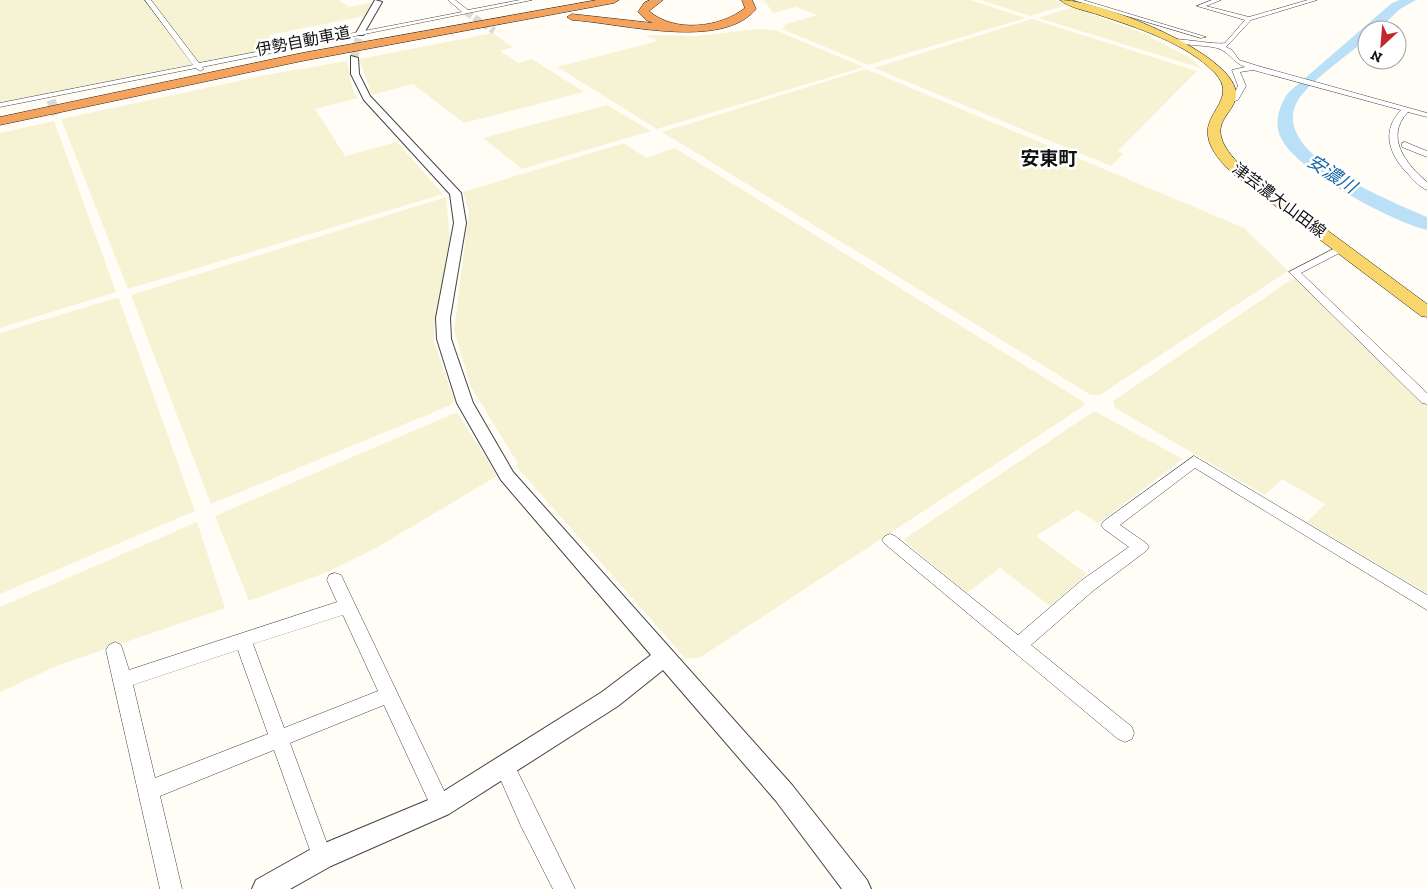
<svg xmlns="http://www.w3.org/2000/svg" width="1427" height="889" viewBox="0 0 1427 889" font-family="'Zilla Slab','Noto Sans JP',serif">
  <style>
    .farmland { fill: #f6f3d4 }
    .lines { fill: none; stroke-linecap: round; stroke-linejoin: round }
    .river { fill: #b9e0f7; fill-rule: evenodd }
    .minor-tunnel-far1 { stroke: #dbdad3; stroke-width: 7; stroke-dasharray: 7 3; stroke-linecap: butt }
    .minor-tunnel { stroke: #dbdad3; stroke-width: 9; stroke-dasharray: 9 4.5; stroke-linecap: butt }
    .tertiary-tunnel { stroke: #dbdad3; stroke-width: 8; stroke-dasharray: 8 4; stroke-linecap: butt }
    .minor-casing { stroke: #444; stroke-width: 1 }
    .tertiary-casing { stroke: #444; stroke-width: 2 }
    .primary-casing { stroke: #222; stroke-width: 1 }
    .motorway-casing { stroke: #222; stroke-width: 1 }
    .minor { fill: #fff; fill-rule: evenodd }
    .tertiary { fill: #fff; fill-rule: evenodd }
    .primary { fill: #f9d66b; fill-rule: evenodd }
    .motorway { fill: #f5a25d; fill-rule: evenodd }
    .labels { text-anchor: middle; dominant-baseline: central; stroke-width: 5; stroke-linejoin: round; paint-order: stroke }
    .far-street-label { font-size: 16px; fill: #111; stroke: #fff }
    .far-water-label { font-size: 18px; font-style: italic; fill: #1768a6; stroke: #fff }
    .far-quarter-label { font-size: 19px; font-weight: bold; fill: #111; stroke: #fff }
  </style>
  <rect width="100%" height="100%" fill="#fffdf5"/>
  <g class="farmland">
    <polygon points="0,0 145,0 193,64 0,104"/>
    <polygon points="151,0 339,0 349,7 374,2 365,16 269,35 281,47 203,62 198,62"/>
    <polygon points="764,0 971,0 1026,18 868,65 782,29 786,24 817,15 796,7 773,13"/>
    <polygon points="980,0 1053,0 1067,5 1030,16"/>
    <polygon points="1073,7 1143,33 1190,58 1201,68 1038,18"/>
    <polygon points="1032,19 1197,71 1118,151 1123,154 1111,166 874,68"/>
    <polygon points="758,29 775,30 864,67 657,129 557,67 658,41 645,35 697,36"/>
    <polygon points="493,33 513,47 500,51 518,63 532,59 584,92 464,123 413,84 372,95 359,59"/>
    <polygon points="347,61 353,91 358,98 315,109 345,156 397,142 443,194 128,289 61,119 266,75"/>
    <polygon points="866,69 1244,228 1288,271 1100,395 1091,395 662,132"/>
    <polygon points="607,105 651,131 522,169 483,138"/>
    <polygon points="54,121 116,292 0,328 0,133"/>
    <polygon points="624,143 646,158 675,148 1085,403 1084,406 701,657 686,659 517,467 517,462 471,387 454,330 469,211 463,192"/>
    <polygon points="446,197 450,239 434,328 434,341 454,400 451,405 211,504 131,295"/>
    <polygon points="1295,277 1427,405 1427,593 1307,522 1325,504 1282,479 1265,495 1115,408 1113,401"/>
    <polygon points="116,298 119,299 195,511 0,594 0,333"/>
    <polygon points="1094,411 1183,459 1098,523 1077,510 1036,536 1087,574 1050,606 1000,568 967,593 903,540"/>
    <polygon points="457,412 497,476 376,548 325,573 249,601 215,516"/>
    <polygon points="197,522 225,608 59,665 0,692 0,607"/>
  </g>
  <g class="lines">
    <path class="river" d="M 1400,0 L 1416,0 L 1400,9 L 1378,30 L 1367,30 L 1367,39 C 1349,54 1310,81 1298,100 C 1266,154 1392,201 1427,217 L 1427,230 C 1391,221 1294,170 1280,136 C 1274,121 1280,103 1289,92 L 1392,3 Z"/>
    <polyline class="minor-tunnel-far1" points="466,12 494,31"/>
    <polyline class="minor-tunnel" points="51,100 56,115"/>
    <polyline class="tertiary-tunnel" points="354,58 360,33"/>
    <g class="minor-casing">
      <g id="minor">
        <polygon points="145,0 151,0 199,63 462,12 448,0 455,0 468,10 520,0 532,0 202,67 204,69 200,71 196,68 0,107 0,103 193,65"/>
        <polygon points="1073,0 1083,0 1206,37 1201,38"/>
        <path d="M 1212,0 L 1221,0 L 1206,6 L 1249,17 L 1308,0 L 1317,0 L 1251,20 L 1226,47 L 1232,50 L 1239,60 L 1258,66 L 1427,113 L 1427,117 L 1408,112 C 1384,137 1406,164 1427,182 L 1427,190 C 1420,187 1414,181 1409,175 C 1390,156 1380,132 1401,110 L 1253,70 L 1240,72 L 1246,86 L 1238,100 L 1225,104 L 1225,100 L 1232,97 L 1238,86 L 1232,70 L 1245,67 C 1231,61 1230,52 1217,48 C 1205,45 1177,45 1171,41 L 1174,39 C 1184,39 1219,45 1225,43 L 1245,20 L 1197,6 Z"/>
        <polygon points="1405,142 1427,151 1427,157 1402,147 1402,143"/>
        <polygon points="1341,245 1345,246 1345,250 1301,273 1427,393 1427,404 1422,403 1289,272"/>
        <polygon points="1194,456 1427,595 1427,610 1195,468 1120,525 1146,543 1149,547 1146,551 1094,590 1031,645 1132,727 1134,733 1132,739 1125,742 1118,739 885,544 882,540 885,536 890,534 895,536 1018,635 1082,580 1129,547 1104,529 1101,525 1104,521"/>
        <path d="M 335,573 L 341,575 L 448,799 L 451,806 L 448,813 L 441,816 L 434,813 L 384,705 L 290,743 L 332,857 L 329,864 L 322,867 L 315,864 L 274,750 L 160,796 L 182,889 L 160,889 L 106,650 L 109,645 L 115,642 L 121,645 L 129,670 L 337,602 L 327,580 L 329,575 ZM 343,615 L 378,691 L 284,728 L 253,644 ZM 238,650 L 268,734 L 155,778 L 133,685 Z"/>
        <polygon points="505,757 512,760 575,889 553,889 521,826 495,767 498,760"/>
      </g>
    </g>
    <g class="tertiary-casing">
      <g id="tertiary">
        <polygon points="375,0 382,2 363,35 357,35 356,33"/>
        <polygon points="351,56 358,58 359,74 370,96 461,193 466,223 450,318 451,339 473,403 513,472 792,785 867,880 871,889 842,889 776,801 663,670 618,706 449,814 331,866 290,889 252,889 256,880 313,848 433,798 602,692 651,655 501,480 457,403 437,339 436,318 454,223 450,194 364,100 351,74"/>
      </g>
    </g>
    <g class="primary-casing">
      <path id="primary" d="M 1060,0 C 1099,0 1223,49 1235,88 C 1243,117 1193,119 1243,168 L 1427,304 L 1427,317 L 1421,316 L 1233,174 C 1223,164 1210,151 1208,136 C 1204,112 1238,98 1215,73 C 1186,43 1138,28 1099,15 C 1088,11 1069,8 1060,0 Z"/>
    </g>
    <g class="motorway-casing">
      <g id="motorway">
        <polygon points="597,0 619,0 614,3 302,61 0,125 0,117 302,53"/>
        <path d="M 650,0 L 663,0 L 649,11 C 674,33 720,28 745,8 L 742,0 L 752,0 L 756,9 C 722,51 620,23 572,20 L 567,17 L 572,14 L 653,23 L 646,20 L 638,12 L 644,3 Z"/>
      </g>
    </g>
    <use href="#minor" class="minor"/>
    <use href="#tertiary" class="tertiary"/>
    <use href="#primary" class="primary"/>
    <use href="#motorway" class="motorway"/>
  </g>
  <g class="labels">
    <g class="far-street-label">
      <text transform="translate(303 41) rotate(-11)">伊勢自動車道</text>
      <text transform="translate(1279 200) rotate(37)">津芸濃大山田線</text>
    </g>
    <g class="far-water-label">
      <text transform="translate(1332 174) rotate(33)">安濃川</text>
    </g>
    <g class="far-quarter-label">
      <text x="1049" y="158">安東町</text>
    </g>
  </g>
  <g transform="translate(1382 45) rotate(206)"><circle r="24" fill="#ffffff" stroke="#a0a0a0"/>
  <path d="M0-4L9 19L0 12L-9 19Z" fill="#c4262e"/>
  <text y="-8" font-size="14" font-weight="bold" text-anchor="middle" fill="#111111">N</text>
  </g>
</svg>
